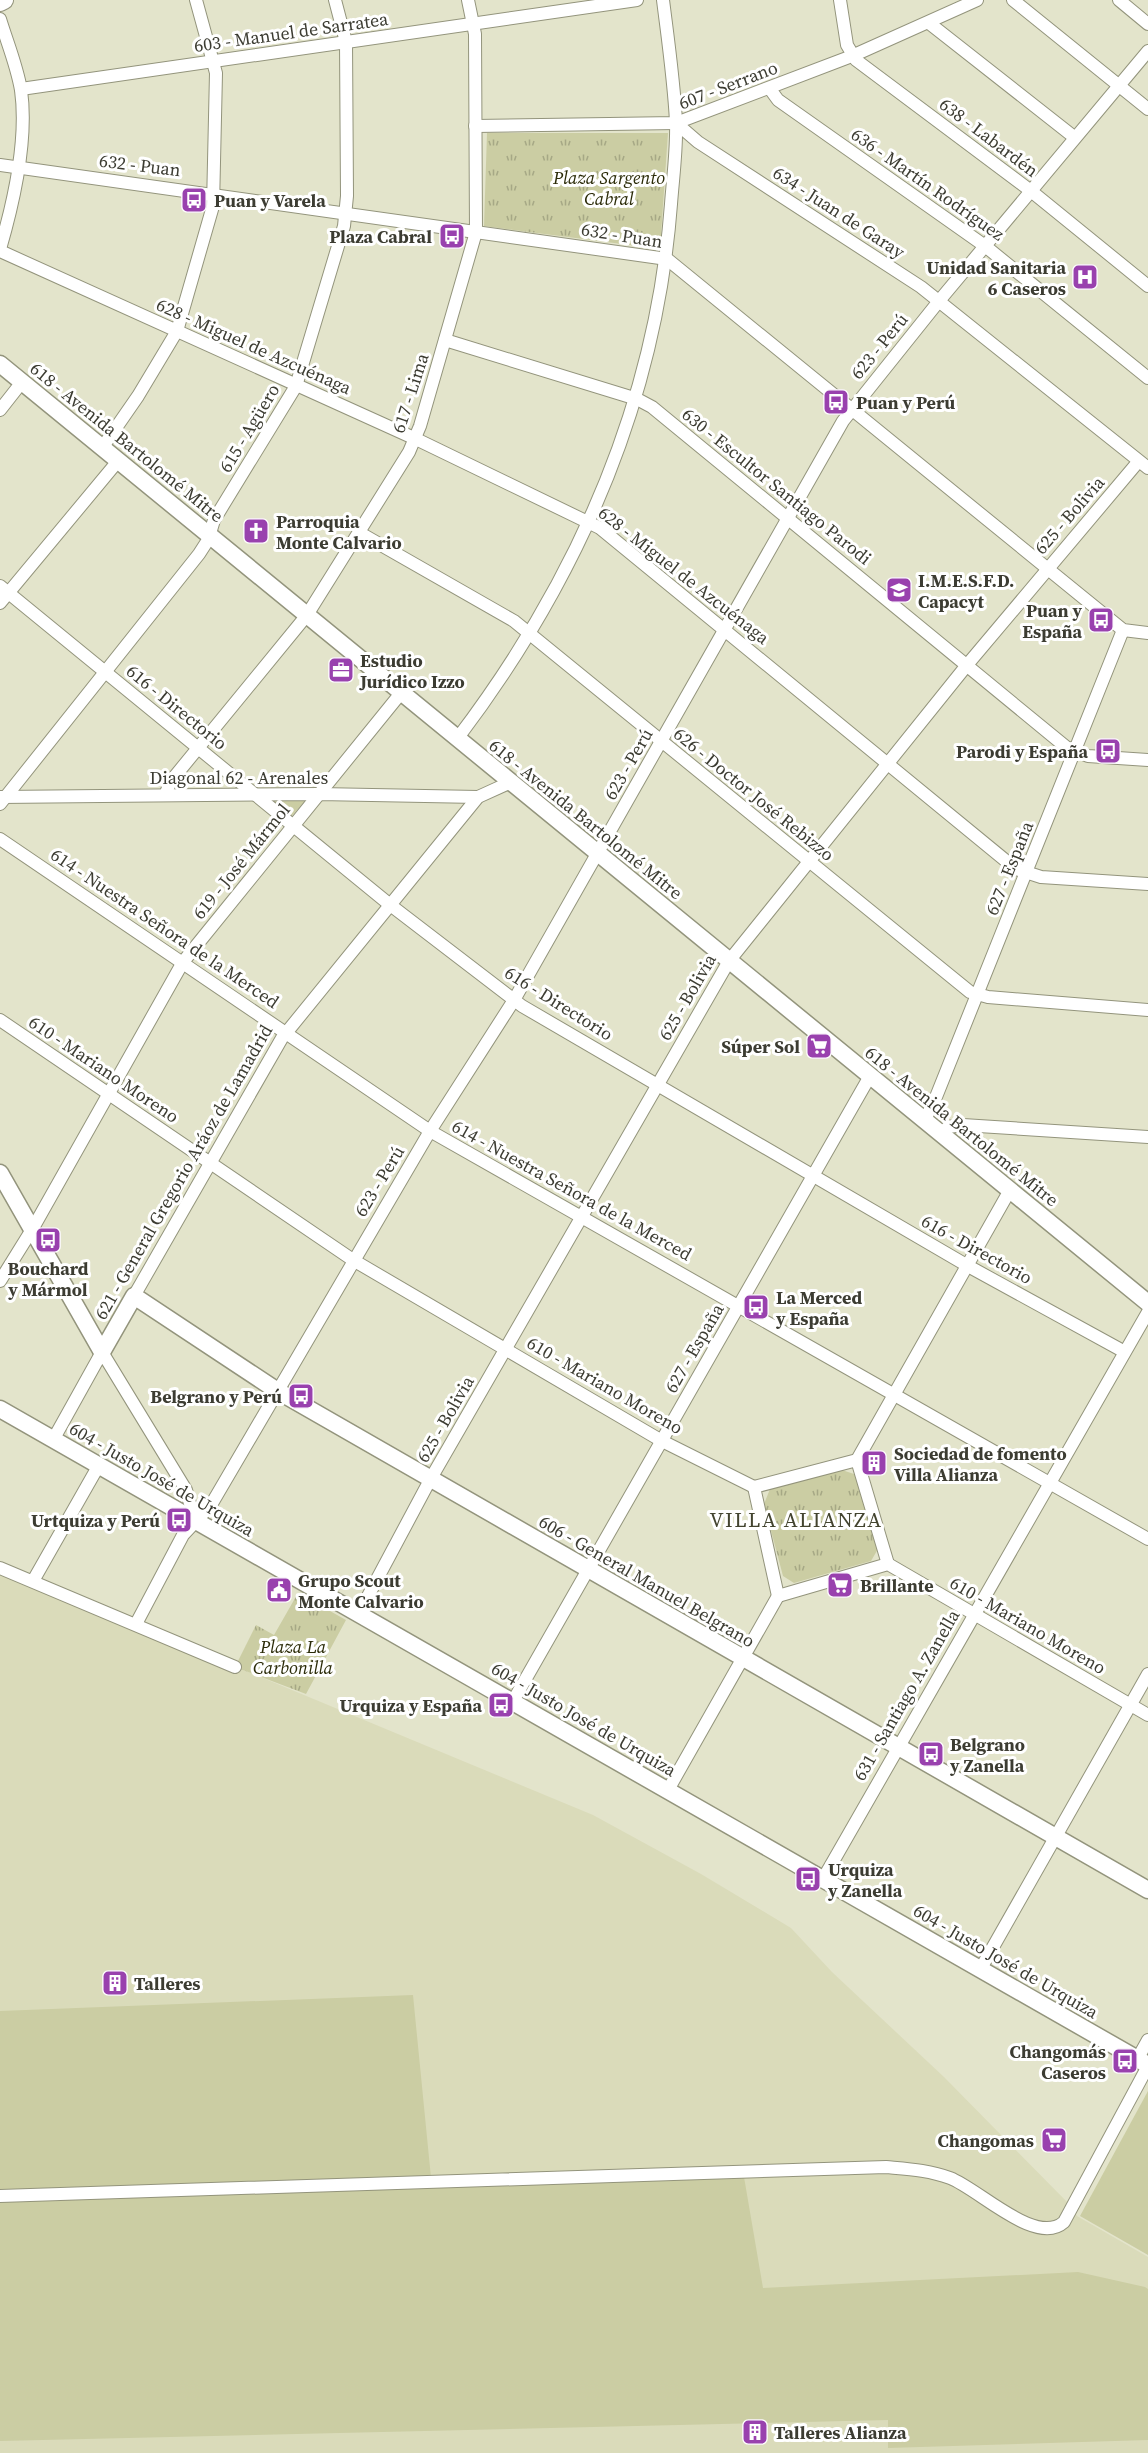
<svg xmlns="http://www.w3.org/2000/svg" width="1148" height="2453" viewBox="0 0 1148 2453" font-family="'Source Serif 4',serif">
  <style>
    .built { fill: #dadbba }
    .grass { fill: #cbcda3 }
    .park { fill: url(#park-tufts) }
    .lines { fill: none; stroke-linecap: round; stroke-linejoin: round }
    .street-casing { stroke: #93947c; stroke-width: 14 }
    .secondary-casing { stroke: #93947c; stroke-width: 19 }
    .primary-casing { stroke: #93947c; stroke-width: 20 }
    .street { stroke: #fff; stroke-width: 12 }
    .secondary { stroke: #fff; stroke-width: 16 }
    .primary { stroke: #fff; stroke-width: 18 }
    .labels { text-anchor: middle; dominant-baseline: central; stroke-width: 6; stroke-linejoin: round; paint-order: stroke }
    .street-label { font-size: 18px; fill: #3c3c32; stroke: #fff }
    .park-label { font-size: 18px; font-style: italic; fill: #2b2b08; stroke: #fff }
    .poi-label { font-size: 18px; font-weight: bold; fill: #3c3c32; stroke: #fff; text-anchor: start }
    .quarter-label { font-size: 21px; letter-spacing: 1.5px; fill: #43442f; stroke: #fff }
  </style>
  <defs>
    <pattern id="park-tufts" width="24" height="20" patternUnits="userSpaceOnUse" patternTransform="scale(1.5)"><rect width="24" height="20" fill="#cbcda3"/><path d="M3 7l-1-3M5 7V3M7 7l1-3M15 17l-1-3M17 17v-4M19 17l1-3" fill="none" stroke="#a6a885"/></pattern>
  </defs>
  <rect width="100%" height="100%" fill="#e3e4cb"/>
  <polygon class="built" points="0,1569 593,1815 701,1874 791,1928 832,1972 944,2077 1071,2206 1077,2216 1148,2257 1148,2453 0,2453"/>
  <g class="grass">
    <polygon points="413,1995 432,2188 744,2177 763,2288 1078,2272 1145,2287 1148,2289 1148,2440 888,2448 888,2420 0,2441 0,2011"/>
    <polygon points="1148,2091 1148,2255 1080,2216"/>
  </g>
  <g class="park">
    <polygon points="487,133 668,133 660,249 484,226"/>
    <polygon points="269,800 306,800 290,818"/>
    <polygon points="839,1469 857,1475 878,1549 871,1561 794,1583 783,1576 764,1504 770,1489"/>
    <polygon points="298,1593 346,1620 306,1694 235,1667 256,1625 274,1635"/>
  </g>
  <g class="lines">
    <g class="street-casing">
      <g id="street">
        <polyline points="840,0 847,45 856,60 1031,191 1148,286"/>
        <polyline points="1013,0 1148,109"/>
        <polyline points="1119,0 1148,24"/>
        <path d="M 0,19 C 7,42 17,66 21,90 C 28,140 14,201 0,249"/>
        <polyline points="929,23 1074,137"/>
        <polyline points="21,89 637,0"/>
        <polyline points="770,89 778,100 985,246 1148,378"/>
        <polyline points="676,123 698,142 921,287 1148,468"/>
        <polyline points="475,126 676,123 852,56 977,0"/>
        <polyline points="0,165 667,259 1123,630 1148,633"/>
        <polyline points="0,251 416,439 600,528 1016,869 1041,877 1148,884"/>
        <polyline points="445,340 637,399 652,407 1066,747 1088,756 1148,760"/>
        <polyline points="0,410 22,382"/>
        <polyline points="102,448 138,396 177,331 213,206 216,73 196,0"/>
        <polyline points="360,533 514,621 970,992 988,997 1148,1010"/>
        <polyline points="0,586 389,904 522,1006 968,1266 1123,1351"/>
        <polyline points="0,603 118,461"/>
        <path d="M 457,739 C 577,581 656,403 671,204 C 673,177 677,149 676,122 C 674,81 668,40 663,0"/>
        <polyline points="165,795 171,781 307,615 409,452 420,426 476,232 475,34 468,0"/>
        <polyline points="0,797 319,794 478,797"/>
        <polyline points="0,804 199,554 208,540 214,520 296,386 344,226 347,196 346,42 335,0"/>
        <polyline points="0,839 430,1131 1148,1539"/>
        <polyline points="0,1020 353,1260 662,1441 754,1487"/>
        <polyline points="925,1119 934,1102 1123,630"/>
        <polyline points="942,1133 948,1127 963,1125 1148,1137"/>
        <polyline points="0,1281 33,1228 183,962 401,693"/>
        <polyline points="134,1296 282,1038 478,797 511,782"/>
        <polyline points="53,1440 102,1352 186,1490 195,1520"/>
        <polyline points="857,1460 888,1564"/>
        <polyline points="754,1487 857,1460 1010,1190"/>
        <polyline points="754,1487 778,1596"/>
        <polyline points="0,1568 235,1667"/>
        <polyline points="33,1581 99,1465"/>
        <polyline points="778,1596 888,1564 1148,1715"/>
        <polyline points="359,1613 430,1480 729,961 967,665 1138,462"/>
        <polyline points="136,1624 183,1535 211,1505 430,1131 514,1000 843,421 939,301 1148,51"/>
        <polyline points="513,1701 870,1076"/>
        <polyline points="668,1790 778,1596"/>
        <polyline points="823,1879 1148,1312"/>
        <polyline points="980,1970 1148,1674"/>
        <polyline points="1138,2058 1148,2040"/>
        <path d="M 0,2196 L 886,2167 C 908,2169 929,2170 950,2178 C 979,2189 1036,2247 1064,2222 L 1148,2066"/>
      </g>
    </g>
    <g class="secondary-casing">
      <g id="secondary">
        <polyline points="0,364 1148,1303"/>
        <polyline points="0,1173 102,1352"/>
        <polyline points="102,1352 134,1296 276,1390 1148,1890"/>
        <polyline points="0,1409 1148,2065"/>
      </g>
    </g>
    <g class="primary-casing">
      <polyline id="primary" points="0,2 4,0"/>
    </g>
    <use href="#street" class="street"/>
    <use href="#secondary" class="secondary"/>
    <use href="#primary" class="primary"/>
  </g>
  <defs>
    <g id="bus-square" transform="scale(1.35)"><rect x="-9" y="-9" width="18" height="18" rx="4" fill="#9941ae" stroke="#fff"/><path d="M-5-6H5V4H4V6H2V4H-2V6H-4V4H-5ZM-3.5-4V0h7V-4ZM-3.5 1.2v1.5H-2V1.2ZM2 1.2v1.5H3.5V1.2Z" fill="#fff"/></g>
    <g id="hospital-square" transform="scale(1.35)"><rect x="-9" y="-9" width="18" height="18" rx="4" fill="#9941ae" stroke="#fff"/><path d="M-5-5h3v3.5h4V-5h3V5h-3V1.5h-4V5h-3Z" fill="#fff"/></g>
    <g id="church-square" transform="scale(1.35)"><rect x="-9" y="-9" width="18" height="18" rx="4" fill="#9941ae" stroke="#fff"/><path d="M-1.2-6h2.4v3.5h3.3v2.4h-3.3V6h-2.4V-.1h-3.3v-2.4h3.3Z" fill="#fff"/></g>
    <g id="school-square" transform="scale(1.35)"><rect x="-9" y="-9" width="18" height="18" rx="4" fill="#9941ae" stroke="#fff"/><path d="M0-5L7-2L0 1L-7-2ZM-4 1L0 2.5L4 1V4Q0 6-4 4Z" fill="#fff"/></g>
    <g id="office-square" transform="scale(1.35)"><rect x="-9" y="-9" width="18" height="18" rx="4" fill="#9941ae" stroke="#fff"/><path d="M-6-3h4V-5.5h4V-3h4V5H-6ZM-1-4.5V-3h2v-1.5ZM-6 0V1H6V0Z" fill="#fff"/></g>
    <g id="supermarket-square" transform="scale(1.35)"><rect x="-9" y="-9" width="18" height="18" rx="4" fill="#9941ae" stroke="#fff"/><path d="M-6-5.5h2.5l.6 2H6L4.5 2H-2.5L-4.4-4H-6ZM-1.5 3.2a1.3 1.3 0 1 0 .1 0ZM3 3.2a1.3 1.3 0 1 0 .1 0Z" fill="#fff"/></g>
    <g id="building-square" transform="scale(1.35)"><rect x="-9" y="-9" width="18" height="18" rx="4" fill="#9941ae" stroke="#fff"/><path d="M-4-6H4V6H1V3H-1V6H-4ZM-2.5-4.3h1.7v1.8h-1.7ZM.8-4.3h1.7v1.8H.8ZM-2.5-1h1.7V.8h-1.7ZM.8-1h1.7V.8H.8Z" fill="#fff"/></g>
    <g id="civic-square" transform="scale(1.35)"><rect x="-9" y="-9" width="18" height="18" rx="4" fill="#9941ae" stroke="#fff"/><path d="M-.6-6.5H3V-4.5H.6V-3L4-1V1h2V6H-6V1h2V-1L-.6-3ZM-1.2 2.5V6h2.4V2.5Z" fill="#fff"/></g>
  </defs>
  <g fill-rule="evenodd">
    <use href="#bus-square" x="194" y="200"/>
    <use href="#bus-square" x="452" y="236"/>
    <use href="#hospital-square" x="1085" y="277"/>
    <use href="#bus-square" x="836" y="402"/>
    <use href="#church-square" x="256" y="531"/>
    <use href="#school-square" x="899" y="590"/>
    <use href="#bus-square" x="1101" y="620"/>
    <use href="#office-square" x="341" y="670"/>
    <use href="#bus-square" x="1108" y="751"/>
    <use href="#supermarket-square" x="819" y="1046"/>
    <use href="#bus-square" x="48" y="1240"/>
    <use href="#bus-square" x="756" y="1307"/>
    <use href="#bus-square" x="301" y="1396"/>
    <use href="#building-square" x="874" y="1463"/>
    <use href="#bus-square" x="179" y="1520"/>
    <use href="#supermarket-square" x="840" y="1585"/>
    <use href="#civic-square" x="279" y="1590"/>
    <use href="#bus-square" x="501" y="1705"/>
    <use href="#bus-square" x="931" y="1754"/>
    <use href="#bus-square" x="808" y="1879"/>
    <use href="#building-square" x="115" y="1983"/>
    <use href="#bus-square" x="1125" y="2061"/>
    <use href="#supermarket-square" x="1054" y="2140"/>
    <use href="#building-square" x="755" y="2432"/>
  </g>
  <g class="labels">
    <g class="street-label">
      <text transform="translate(291 32) rotate(-8)">603 - Manuel de Sarratea</text>
      <text transform="translate(728 85) rotate(-21)">607 - Serrano</text>
      <text transform="translate(989 137) rotate(37)">638 - Labardén</text>
      <text transform="translate(140 165) rotate(7)">632 - Puan</text>
      <text transform="translate(928 184) rotate(35)">636 - Martín Rodríguez</text>
      <text transform="translate(839 212) rotate(33)">634 - Juan de Garay</text>
      <text transform="translate(622 235) rotate(9)">632 - Puan</text>
      <text transform="translate(254 346) rotate(24)">628 - Miguel de Azcuénaga</text>
      <text transform="translate(879 346) rotate(-51)">623 - Perú</text>
      <text transform="translate(410 393) rotate(-72)">617 - Lima</text>
      <text transform="translate(249 428) rotate(-59)">615 - Agüero</text>
      <text transform="translate(127 442) rotate(39)">618 - Avenida Bartolomé Mitre</text>
      <text transform="translate(777 486) rotate(39)">630 - Escultor Santiago Parodi</text>
      <text transform="translate(1069 515) rotate(-49)">625 - Bolivia</text>
      <text transform="translate(684 575) rotate(38)">628 - Miguel de Azcuénaga</text>
      <text transform="translate(177 707) rotate(39)">616 - Directorio</text>
      <text transform="translate(628 764) rotate(-60)">623 - Perú</text>
      <text x="239" y="777">Diagonal 62 - Arenales</text>
      <text transform="translate(754 794) rotate(39)">626 - Doctor José Rebizzo</text>
      <text transform="translate(586 819) rotate(39)">618 - Avenida Bartolomé Mitre</text>
      <text transform="translate(241 861) rotate(-51)">619 - José Mármol</text>
      <text transform="translate(1009 868) rotate(-68)">627 - España</text>
      <text transform="translate(165 928) rotate(34)">614 - Nuestra Señora de la Merced</text>
      <text transform="translate(687 997) rotate(-60)">625 - Bolivia</text>
      <text transform="translate(559 1003) rotate(32)">616 - Directorio</text>
      <text transform="translate(104 1069) rotate(34)">610 - Mariano Moreno</text>
      <text transform="translate(962 1126) rotate(39)">618 - Avenida Bartolomé Mitre</text>
      <text transform="translate(183 1172) rotate(-60)">621 - General Gregorio Aráoz de Lamadrid</text>
      <text transform="translate(379 1181) rotate(-59)">623 - Perú</text>
      <text transform="translate(572 1190) rotate(29)">614 - Nuestra Señora de la Merced</text>
      <text transform="translate(977 1249) rotate(29)">616 - Directorio</text>
      <text transform="translate(694 1348) rotate(-60)">627 - España</text>
      <text transform="translate(605 1385) rotate(30)">610 - Mariano Moreno</text>
      <text transform="translate(445 1419) rotate(-60)">625 - Bolivia</text>
      <text transform="translate(162 1479) rotate(30)">604 - Justo José de Urquiza</text>
      <text transform="translate(647 1581) rotate(30)">606 - General Manuel Belgrano</text>
      <text transform="translate(1028 1625) rotate(30)">610 - Mariano Moreno</text>
      <text transform="translate(906 1695) rotate(-60)">631 - Santiago A. Zanella</text>
      <text transform="translate(584 1719) rotate(30)">604 - Justo José de Urquiza</text>
      <text transform="translate(1006 1961) rotate(30)">604 - Justo José de Urquiza</text>
    </g>
    <g class="park-label">
      <text x="609" y="177">Plaza Sargento<tspan x="609" dy="21">Cabral</tspan></text>
      <text x="293" y="1646">Plaza La<tspan x="293" dy="21">Carbonilla</tspan></text>
    </g>
    <g class="poi-label">
      <text x="214" y="200">Puan y Varela</text>
      <text x="432" y="236" text-anchor="end">Plaza Cabral</text>
      <text x="1066" y="267" text-anchor="end">Unidad Sanitaria<tspan x="1066" dy="21">6 Caseros</tspan></text>
      <text x="856" y="402">Puan y Perú</text>
      <text x="276" y="521">Parroquia<tspan x="276" dy="21">Monte Calvario</tspan></text>
      <text x="918" y="580">I.M.E.S.F.D.<tspan x="918" dy="21">Capacyt</tspan></text>
      <text x="1082" y="610" text-anchor="end">Puan y<tspan x="1082" dy="21">España</tspan></text>
      <text x="360" y="660">Estudio<tspan x="360" dy="21">Jurídico Izzo</tspan></text>
      <text x="1088" y="751" text-anchor="end">Parodi y España</text>
      <text x="800" y="1046" text-anchor="end">Súper Sol</text>
      <text x="48" y="1268" text-anchor="middle">Bouchard<tspan x="48" dy="21">y Mármol</tspan></text>
      <text x="776" y="1297">La Merced<tspan x="776" dy="21">y España</tspan></text>
      <text x="282" y="1396" text-anchor="end">Belgrano y Perú</text>
      <text x="894" y="1453">Sociedad de fomento<tspan x="894" dy="21">Villa Alianza</tspan></text>
      <text x="160" y="1520" text-anchor="end">Urtquiza y Perú</text>
      <text x="298" y="1580">Grupo Scout<tspan x="298" dy="21">Monte Calvario</tspan></text>
      <text x="860" y="1585">Brillante</text>
      <text x="482" y="1705" text-anchor="end">Urquiza y España</text>
      <text x="950" y="1744">Belgrano<tspan x="950" dy="21">y Zanella</tspan></text>
      <text x="828" y="1869">Urquiza<tspan x="828" dy="21">y Zanella</tspan></text>
      <text x="134" y="1983">Talleres</text>
      <text x="1106" y="2051" text-anchor="end">Changomás<tspan x="1106" dy="21">Caseros</tspan></text>
      <text x="1034" y="2140" text-anchor="end">Changomas</text>
      <text x="774" y="2432">Talleres Alianza</text>
    </g>
    <g class="quarter-label">
      <text x="796" y="1519">VILLA ALIANZA</text>
    </g>
  </g>
</svg>
